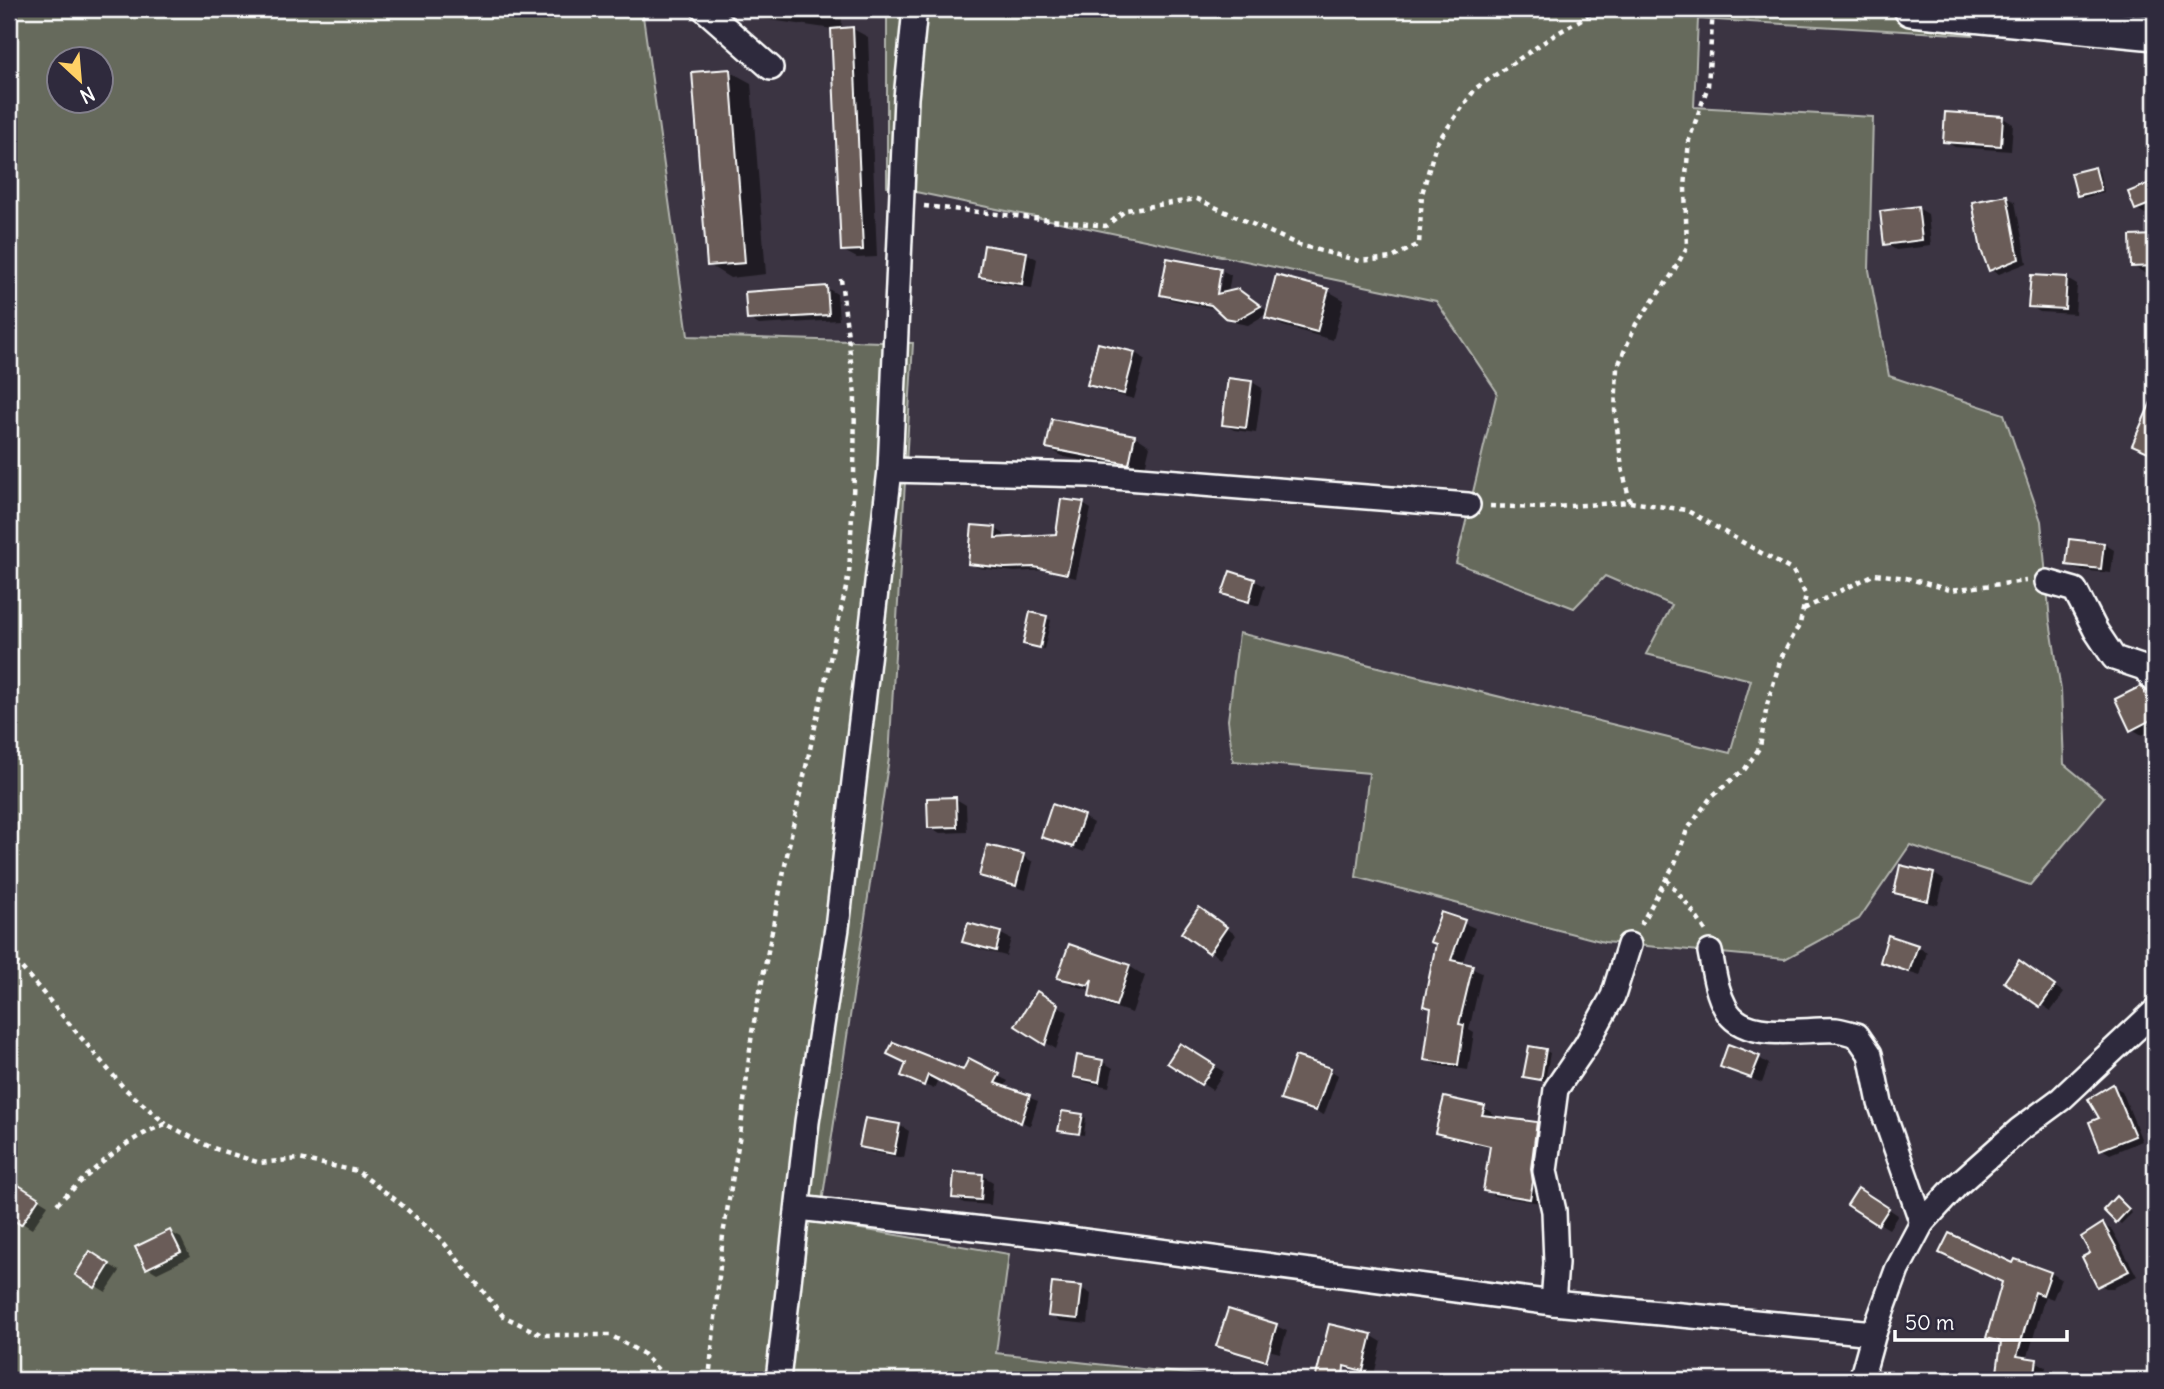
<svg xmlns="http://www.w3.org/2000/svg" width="2164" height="1389" viewBox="0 0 2164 1389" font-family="Delius,sans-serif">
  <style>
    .green { fill: #666a5c; stroke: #b2b4ae; stroke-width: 2; fill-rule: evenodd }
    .shadow { fill: #0007; fill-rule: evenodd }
    .building { fill: #6a5c58; stroke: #fff; stroke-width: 2 }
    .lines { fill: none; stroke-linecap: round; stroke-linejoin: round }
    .street-casing { stroke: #fff; stroke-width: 28 }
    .secondary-casing { stroke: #fff; stroke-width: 38 }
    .path { stroke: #fff; stroke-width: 4.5; stroke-dasharray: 5 5; stroke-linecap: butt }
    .street { stroke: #2f2a3d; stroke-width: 23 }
    .secondary { stroke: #2f2a3d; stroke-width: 33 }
  </style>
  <rect width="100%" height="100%" fill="#3b3442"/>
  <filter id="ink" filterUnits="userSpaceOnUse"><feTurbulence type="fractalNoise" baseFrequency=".0143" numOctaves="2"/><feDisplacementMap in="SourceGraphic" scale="14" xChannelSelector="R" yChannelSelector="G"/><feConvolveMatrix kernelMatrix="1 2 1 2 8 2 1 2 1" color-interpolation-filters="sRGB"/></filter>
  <g filter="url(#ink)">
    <g class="green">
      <path d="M 9,9 L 642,9 L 688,336 L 913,343 L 889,758 L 819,1222 L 1009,1254 L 996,1353 L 1242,1380 L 9,1380 ZM 60,60 L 102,60 L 102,102 L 60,102 Z"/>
      <polygon points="887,9 1983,9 1973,35 1698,19 1694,107 1873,117 1869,270 1889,376 2004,414 2041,521 2050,621 2061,690 2064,764 2104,797 2030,885 1910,845 1859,919 1785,959 1604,942 1356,877 1369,773 1233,761 1228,720 1239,633 1730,753 1751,680 1646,654 1672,605 1605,576 1574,608 1456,563 1497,392 1436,301 887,186"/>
    </g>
    <g class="shadow">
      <polygon points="753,9 843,9 841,30 853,29 868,37 877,257 857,258 842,250 833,29 763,19 753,14"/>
      <polygon points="729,71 751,83 766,274 730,278 709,265"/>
      <polygon points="2003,118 2013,124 2011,151 1955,147 1945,141"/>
      <polygon points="2095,169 2099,171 2104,192 2083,198 2078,195"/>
      <polygon points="2155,183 2155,210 2145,214 2137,209 2131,193"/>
      <polygon points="2007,197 2015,202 2027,263 1999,274 1990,270"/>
      <polygon points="1918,208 1928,214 1931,246 1896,250 1886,244"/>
      <polygon points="2155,237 2155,274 2147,274 2132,266 2132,238"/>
      <polygon points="1026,253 1037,259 1032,288 991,282 980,276"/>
      <polygon points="1168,260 1222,271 1219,271 1213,302 1217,303 1223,271 1231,275 1228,293 1249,297 1268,312 1328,291 1344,300 1333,340 1283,326 1267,317 1268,313 1248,325 1237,323 1217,309 1172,300 1162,295"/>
      <polygon points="2032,276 2067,279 2077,285 2075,314 2040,312 2030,306"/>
      <polygon points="827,288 837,294 839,320 759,325 749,319"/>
      <polygon points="1135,353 1145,359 1134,399 1099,390 1089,384"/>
      <polygon points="1252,382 1262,388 1256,433 1234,430 1224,424"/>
      <polygon points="1054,421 1135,436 1150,446 1144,472 1064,457 1048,448"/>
      <polygon points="1083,504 1091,509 1076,578 1044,570 1015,572 979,568 970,564 974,527 996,529 1004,534 1004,539 1057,536"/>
      <polygon points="2104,544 2114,550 2111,573 2078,570 2068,564"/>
      <polygon points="1231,573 1255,581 1265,586 1259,606 1235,599 1225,593"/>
      <polygon points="1031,614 1051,620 1044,649 1025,643"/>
      <polygon points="2141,688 2151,694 2155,701 2155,729 2142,735 2132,729"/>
      <polygon points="956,799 966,805 967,832 940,833 930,827"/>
      <polygon points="1083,817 1093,823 1084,852 1043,836"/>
      <polygon points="1023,856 1033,862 1026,890 991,881 981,875"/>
      <polygon points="1902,867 1934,874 1944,880 1938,905 1906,898 1896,892"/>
      <polygon points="1442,914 1475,928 1462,964 1482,973 1469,1030 1474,1033 1468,1070 1436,1065 1426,1059 1433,1009 1425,1005"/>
      <polygon points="1210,916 1236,935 1220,958 1183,933"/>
      <polygon points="969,925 1001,934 1011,939 1006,956 975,948 964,942"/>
      <polygon points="1917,947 1927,952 1920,976 1892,967 1882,962"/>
      <path d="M 1129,966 L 1145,976 L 1132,1013 L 1107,1005 L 1091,996 L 1092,990 L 1075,986 L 1060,977 ZM 1075,980 L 1097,986 L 1096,989 L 1075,984 Z"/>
      <polygon points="2030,968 2064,993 2051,1011 2007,982"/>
      <polygon points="1038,993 1068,1012 1056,1049 1017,1025"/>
      <polygon points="1191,1051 1224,1072 1212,1090 1169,1062"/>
      <polygon points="1546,1051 1550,1053 1545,1081 1525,1076"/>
      <polygon points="1078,1057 1103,1062 1113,1068 1109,1087 1085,1082 1075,1076"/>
      <polygon points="1759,1058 1769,1064 1762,1083 1722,1066"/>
      <polygon points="969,1061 1008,1081 1004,1088 1038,1101 1030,1126 938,1079 934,1089 903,1076 908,1063 963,1072"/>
      <polygon points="1330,1070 1338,1075 1324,1115 1282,1099"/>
      <polygon points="2113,1086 2122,1091 2142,1141 2110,1154 2102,1149 2101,1119"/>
      <polygon points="1484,1108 1494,1114 1493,1118 1537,1123 1547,1129 1541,1203 1495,1196 1485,1190 1492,1148 1448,1138 1437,1132"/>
      <polygon points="1082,1116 1086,1118 1084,1135 1060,1130"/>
      <polygon points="899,1125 909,1131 904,1158 871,1152 861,1146"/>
      <polygon points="983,1176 993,1182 991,1205 964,1203 954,1197"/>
      <polygon points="17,1186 48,1205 32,1229 9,1215 9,1199"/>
      <polygon points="1869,1196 1898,1215 1889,1229 1879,1223"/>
      <polygon points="2120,1201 2132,1213 2121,1224 2117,1221"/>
      <polygon points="2103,1225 2112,1230 2137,1276 2113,1288 2106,1288 2097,1283 2093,1253"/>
      <polygon points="170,1232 181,1238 190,1257 157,1273 147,1267"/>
      <polygon points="91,1254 120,1271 106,1292 78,1275"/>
      <polygon points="2014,1266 2051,1273 2061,1279 2053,1299 2045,1296 2027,1360 2036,1361 2046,1367 2044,1380 1998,1380 2003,1344 1988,1337"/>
      <polygon points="1081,1288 1091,1294 1088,1324 1060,1321 1050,1315"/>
      <polygon points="1276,1326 1287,1331 1280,1353 1268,1350 1264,1362 1228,1351 1218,1345"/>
      <polygon points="1330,1326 1372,1336 1382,1342 1374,1375 1332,1365"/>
    </g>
    <g class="building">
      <polygon points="853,27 863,250 841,251 831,29"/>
      <polygon points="730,69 745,263 707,266 692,72"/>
      <polygon points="1945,112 2003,116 2001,146 1943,142"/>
      <polygon points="2095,167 2101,190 2077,196 2071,173"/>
      <polygon points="2155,181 2155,202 2135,210 2128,192"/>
      <polygon points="2007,195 2019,259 1989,271 1981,250 1972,202"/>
      <polygon points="1918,206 1922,240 1884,245 1880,211"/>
      <polygon points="2155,235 2155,266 2131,267 2130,236"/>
      <polygon points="984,245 1027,252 1022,284 979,277"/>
      <polygon points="1167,258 1221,268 1217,294 1238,289 1261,306 1236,320 1225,318 1211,305 1160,295"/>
      <polygon points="1276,275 1329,289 1317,332 1265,318"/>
      <polygon points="2031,275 2067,277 2065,309 2028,307"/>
      <polygon points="827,286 829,315 747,320 745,292"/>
      <polygon points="1098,343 1135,352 1124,394 1087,385"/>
      <polygon points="1228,378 1252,381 1246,428 1222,425"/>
      <polygon points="2155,393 2155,455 2132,445"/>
      <polygon points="1052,419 1135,435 1129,464 1046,448"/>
      <polygon points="1061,499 1084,502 1067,574 1034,567 1005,568 968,564 972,525 996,527 995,538 1056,534"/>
      <polygon points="2069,539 2104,543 2101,569 2066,565"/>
      <polygon points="1230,571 1255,579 1249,602 1222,594"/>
      <polygon points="1030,612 1047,616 1040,648 1023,644"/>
      <polygon points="2141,686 2155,711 2155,718 2130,731 2115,699"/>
      <polygon points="956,797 957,827 928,828 927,798"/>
      <polygon points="1052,804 1084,815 1073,847 1041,837"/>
      <polygon points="987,845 1024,854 1016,886 979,876"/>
      <polygon points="1900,865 1934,873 1928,901 1894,893"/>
      <polygon points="1199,907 1227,927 1209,953 1181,933"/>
      <polygon points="1441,912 1465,920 1451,960 1473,965 1459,1024 1464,1025 1458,1065 1424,1060 1431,1008 1423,1006 1436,944 1430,942"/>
      <polygon points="968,923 1001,932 996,951 962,942"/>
      <polygon points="1888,935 1918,945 1909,972 1880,962"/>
      <polygon points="1069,944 1130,965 1116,1006 1089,996 1092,979 1088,985 1057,978"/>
      <polygon points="2019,960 2055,986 2040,1007 2004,982"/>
      <polygon points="1037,991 1058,1004 1045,1045 1015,1026"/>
      <polygon points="893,1042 963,1070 969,1058 1000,1074 995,1083 1030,1095 1021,1123 928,1075 924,1086 901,1076 906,1063 887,1054"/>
      <polygon points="1180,1043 1215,1065 1201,1085 1167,1063"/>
      <polygon points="1728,1044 1760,1056 1751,1078 1720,1067"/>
      <polygon points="1529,1046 1546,1049 1541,1080 1523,1077"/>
      <polygon points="1077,1055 1103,1060 1099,1082 1073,1077"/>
      <polygon points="1295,1056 1331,1068 1316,1111 1280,1100"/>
      <polygon points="2113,1084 2135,1136 2100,1150 2089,1122 2099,1118 2088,1099"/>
      <polygon points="1444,1097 1485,1106 1482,1115 1537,1122 1531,1169 1533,1182 1530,1199 1483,1191 1490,1146 1435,1133"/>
      <polygon points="1062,1111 1083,1114 1079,1134 1058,1131"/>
      <polygon points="865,1118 900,1124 894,1154 859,1147"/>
      <polygon points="954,1172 983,1174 981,1200 952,1198"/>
      <polygon points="17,1184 39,1198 21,1225 9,1217 9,1196"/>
      <polygon points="1858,1188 1889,1208 1878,1225 1847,1205"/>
      <polygon points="2116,1196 2129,1209 2116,1223 2103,1210"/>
      <polygon points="2103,1223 2129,1271 2097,1287 2082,1257 2090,1253 2081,1237"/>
      <polygon points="170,1230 181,1252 146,1269 135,1247"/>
      <polygon points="1949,1233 2013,1263 2015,1259 2051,1272 2043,1295 2035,1292 2017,1356 2037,1359 2034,1380 1996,1380 2001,1342 1986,1338 2002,1282 1939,1253"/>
      <polygon points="90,1251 110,1264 95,1288 75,1275"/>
      <polygon points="1052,1283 1082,1286 1078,1319 1048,1316"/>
      <polygon points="1228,1309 1277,1324 1266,1361 1216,1346"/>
      <polygon points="1329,1324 1372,1334 1363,1371 1344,1366 1343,1380 1315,1380"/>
    </g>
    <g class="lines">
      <g class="street-casing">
        <g id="street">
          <polyline points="704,9 771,68"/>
          <polyline points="890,470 1089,475 1468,505"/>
          <polyline points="2047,582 2075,590 2096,631 2114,658 2144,668 2155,681"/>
          <path d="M 1710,952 C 1714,972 1716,991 1726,1009 C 1744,1043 1804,1028 1836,1030 C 1843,1031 1850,1033 1857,1035 L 1870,1054 L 1880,1103 L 1922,1223"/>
          <polyline points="799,1208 1054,1237 1553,1303 1874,1333"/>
          <polyline points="1553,1303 1556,1263 1554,1211 1545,1171 1556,1089 1586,1045 1613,996 1629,945"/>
          <polyline points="778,1380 807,1122 837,928 890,470 906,98 915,9"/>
          <polyline points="1861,1380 1874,1333 1897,1270 1922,1223 1957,1185 2019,1130 2061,1099 2155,1011"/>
        </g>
      </g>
      <g class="secondary-casing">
        <polyline id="secondary" points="1911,9 2155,33"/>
      </g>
      <g class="path">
        <polyline points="924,206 1106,226 1126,210 1197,199 1299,245 1360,261 1392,258 1419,244 1422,194 1436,144 1476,88 1556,34 1599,9"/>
        <polyline points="1630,502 1622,468 1615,411 1617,368 1636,324 1671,276 1687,247 1685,188 1689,140 1708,86 1713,9"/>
        <polyline points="1490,506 1540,508 1630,502 1686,510 1793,571 1806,595 1800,624 1781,658 1767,705 1760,747 1745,769 1711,797 1687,830 1675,863 1640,926"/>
        <polyline points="1804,609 1875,574 1906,578 1950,590 2026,581"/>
        <polyline points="1666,879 1689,906 1706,931"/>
        <polyline points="9,953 124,1088 166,1124"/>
        <path d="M 57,1204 C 90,1173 123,1139 166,1124 L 210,1147 L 260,1163 L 299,1159 L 357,1171 L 397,1201 L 440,1238 L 503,1316 L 542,1335 L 610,1335 L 642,1353 L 668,1380"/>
        <polyline points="709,1380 723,1235 741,1128 752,1032 792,830 849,574 854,475 855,395 841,279"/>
      </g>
      <use href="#street" class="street"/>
      <use href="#secondary" class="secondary"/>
    </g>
  </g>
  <rect width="2164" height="1389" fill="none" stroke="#2f2a3d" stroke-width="35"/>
  <rect x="18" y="18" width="2129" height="1354" fill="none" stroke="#fff" stroke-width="2.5" filter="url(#ink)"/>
  <g transform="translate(80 80) rotate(154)"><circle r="33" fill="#2f2a3d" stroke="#827f8b" stroke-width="2"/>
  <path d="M0-5L12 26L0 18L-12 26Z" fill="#ffd166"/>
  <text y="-10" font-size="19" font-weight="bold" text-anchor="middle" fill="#ffffff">N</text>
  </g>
  <path d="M1895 1330v10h172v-10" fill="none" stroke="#ffffff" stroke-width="3.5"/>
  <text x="1905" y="1330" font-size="21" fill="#ffffff" stroke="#2f2a3d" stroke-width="5" paint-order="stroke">50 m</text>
</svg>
